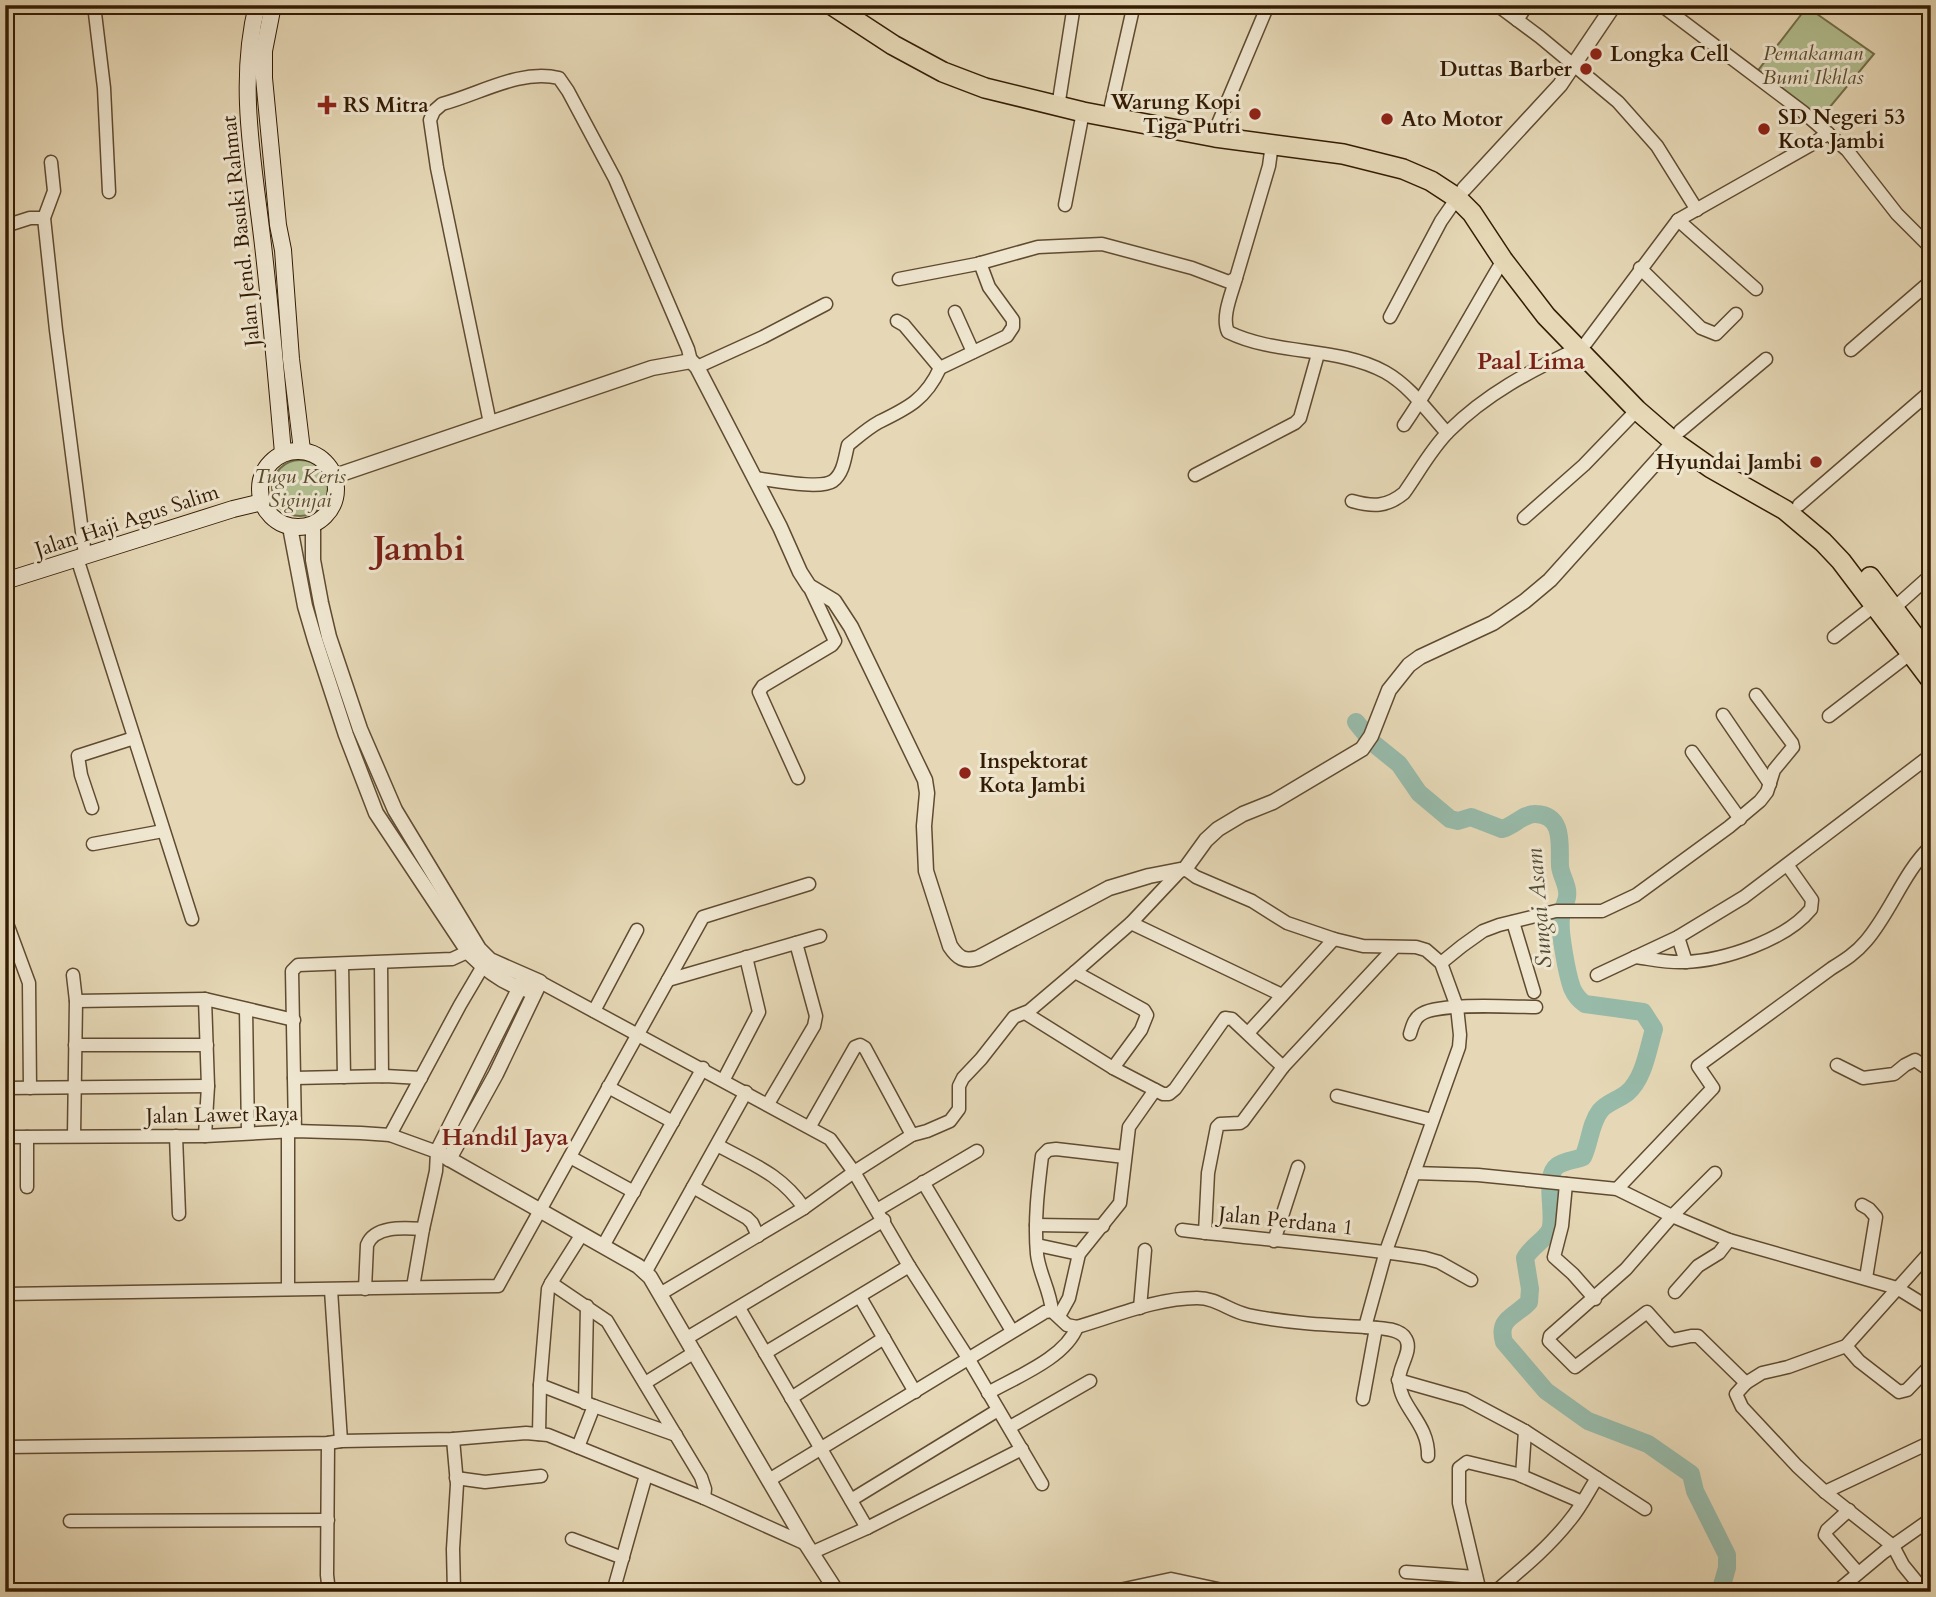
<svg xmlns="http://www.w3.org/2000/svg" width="1936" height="1597" viewBox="0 0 1936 1597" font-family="Cardo,serif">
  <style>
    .green { fill: #b2bf90; stroke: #736e4a; stroke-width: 2 }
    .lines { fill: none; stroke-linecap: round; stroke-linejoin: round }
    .river { stroke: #97baa9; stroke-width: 18 }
    .minor-casing { stroke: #604b30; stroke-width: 15 }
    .tertiary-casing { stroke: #604b30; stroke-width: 17 }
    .secondary-casing { stroke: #341c04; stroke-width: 18 }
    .trunk-casing { stroke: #341c04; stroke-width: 22 }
    .minor { stroke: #efe6d0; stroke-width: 12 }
    .tertiary { stroke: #efe6d0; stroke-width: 14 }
    .secondary { stroke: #efe6d0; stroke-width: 16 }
    .trunk { stroke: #e6d8b6; stroke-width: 19 }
    .poi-dot { fill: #8f2418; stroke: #efe6d0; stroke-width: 2.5 }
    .labels { text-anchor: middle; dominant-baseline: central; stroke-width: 6; stroke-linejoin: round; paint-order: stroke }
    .park-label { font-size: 21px; font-style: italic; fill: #5a4d2e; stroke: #efe6d0 }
    .poi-label { font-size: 21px; font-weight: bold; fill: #341c04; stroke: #efe6d0; text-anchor: start }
    .street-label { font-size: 21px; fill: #341c04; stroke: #efe6d0 }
    .water-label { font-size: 23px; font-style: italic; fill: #524b36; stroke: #efe6d0 }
    .quarter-label { font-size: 24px; font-weight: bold; fill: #7a1f14; stroke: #efe6d0 }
    .town-label { font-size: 35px; font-weight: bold; fill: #7a1f14; stroke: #efe6d0 }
  </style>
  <rect width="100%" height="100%" fill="#e6d8b6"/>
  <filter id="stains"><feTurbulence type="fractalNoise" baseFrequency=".00286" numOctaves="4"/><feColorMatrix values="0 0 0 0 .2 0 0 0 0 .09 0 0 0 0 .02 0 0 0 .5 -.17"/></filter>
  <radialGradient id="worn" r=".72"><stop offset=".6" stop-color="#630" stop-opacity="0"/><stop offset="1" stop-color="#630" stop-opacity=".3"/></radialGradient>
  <g class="green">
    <polygon points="1807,7 1874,54 1820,119 1756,73"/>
    <circle cx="300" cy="488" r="28"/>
  </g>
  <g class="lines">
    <path class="river" d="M 1356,722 L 1373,743 L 1399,764 L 1419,793 L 1450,819 L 1458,821 L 1471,817 L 1502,829 C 1514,826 1524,813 1536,814 C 1565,815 1559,847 1560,866 C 1561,877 1569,886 1567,897 C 1566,904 1561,911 1561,918 C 1559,931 1567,974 1572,988 C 1575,995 1579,1000 1585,1004 L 1643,1012 L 1654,1029 C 1648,1049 1644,1079 1627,1093 C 1618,1100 1606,1103 1600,1111 C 1590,1124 1590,1143 1583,1157 C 1575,1160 1563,1161 1557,1166 C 1543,1176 1556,1215 1550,1230 C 1545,1240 1531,1247 1525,1258 L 1530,1289 L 1529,1302 C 1515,1317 1497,1318 1504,1342 L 1546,1391 L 1588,1421 L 1648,1444 L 1691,1474 L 1695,1491 L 1727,1555 L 1727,1568 L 1720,1592"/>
    <g class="minor-casing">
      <g id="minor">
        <polyline points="94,5 104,88 109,192"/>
        <polyline points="1497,5 1540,37 1618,102 1657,146 1697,210"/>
        <polyline points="1661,5 1803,112 1847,150 1897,214 1931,248"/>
        <polyline points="5,6 12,5"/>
        <polyline points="1517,20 1527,5"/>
        <polyline points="1111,106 1132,13"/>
        <polyline points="1058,107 1074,5"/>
        <polyline points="1217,126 1268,5"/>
        <polyline points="51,162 54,191 44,218 56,330 85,555"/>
        <polyline points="1065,205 1083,112"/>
        <polyline points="1678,220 1756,289"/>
        <polyline points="5,226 30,218 44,218"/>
        <polyline points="1640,268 1701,328 1716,334 1736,314"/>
        <path d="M 1236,278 C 1232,293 1221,317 1228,332 C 1277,356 1337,346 1385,372 C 1410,386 1428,412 1447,433"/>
        <polyline points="899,279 977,264 1038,247 1102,244 1192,268 1229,282 1236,278 1269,166 1272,144"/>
        <polyline points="955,312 973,352"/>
        <polyline points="1390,317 1441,221 1457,198"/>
        <polyline points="897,321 904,325 940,368"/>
        <polyline points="1586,343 1678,220 1814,143 1828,133"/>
        <polyline points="1851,350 1931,281"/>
        <polyline points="697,367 763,337 826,304"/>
        <path d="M 490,423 L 437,168 L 430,120 L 434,111 L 442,104 C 480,94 519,69 559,78 L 568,91 L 615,179 L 688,349 L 691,361"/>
        <path d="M 1404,425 C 1440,372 1470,315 1503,260"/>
        <polyline points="1680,431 1766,359"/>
        <polyline points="1195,475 1295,423 1300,418 1318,354"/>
        <path d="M 755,478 C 772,480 820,490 833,481 C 844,473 845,456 848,445 C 858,437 868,428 879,422 C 908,408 926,399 940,368 L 1007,336 L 1013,327 L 1013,320 L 989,287 L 980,263"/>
        <path d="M 1352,501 C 1373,507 1387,507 1404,493 C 1419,472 1431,449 1449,431 C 1486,394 1530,371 1577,349"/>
        <polyline points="1799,505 1931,391"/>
        <polyline points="1524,518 1584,465 1637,410"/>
        <polyline points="77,558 192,919"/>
        <polyline points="1894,608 1931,575"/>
        <polyline points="1834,637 1875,605"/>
        <polyline points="1723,715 1770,784"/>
        <polyline points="1829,716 1911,653"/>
        <polyline points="1692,752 1740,819"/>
        <polyline points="798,778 759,692 763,686 832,645 835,641 809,586"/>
        <polyline points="92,808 81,775 78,756 134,738"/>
        <polyline points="93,844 163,831"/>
        <polyline points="1185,869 1196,877 1252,901 1287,923 1334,939 1363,946 1416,947 1426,950 1441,963 1457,1007 1460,1035 1459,1047 1414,1173"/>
        <polyline points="5,918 29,983 30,1088"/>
        <polyline points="1513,922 1534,992"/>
        <polyline points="1131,923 1282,995"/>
        <polyline points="1678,937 1686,962"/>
        <path d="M 1635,957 C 1651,959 1668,963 1684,962 C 1723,961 1786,940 1811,909 L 1812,900 L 1788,866"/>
        <polyline points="381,963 382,1076"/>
        <polyline points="1441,963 1462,946 1483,931 1499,925 1556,911 1602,911 1636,895 1729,827 1760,801 1767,792 1774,770 1793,747 1792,743 1756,695"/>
        <polyline points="342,964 344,1077"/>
        <polyline points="1075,972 1144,1010 1147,1015 1141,1030 1113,1068"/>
        <polyline points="73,975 76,1001 74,1136"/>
        <polyline points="1597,975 1678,937 1744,897 1931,755"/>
        <polyline points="668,980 820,936"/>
        <polyline points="540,982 830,1139 854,1172 909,1266 968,1358 1042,1484"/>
        <polyline points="76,1001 205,999 294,1020"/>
        <polyline points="246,1009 248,1133"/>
        <polyline points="594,1011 637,930"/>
        <polyline points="1025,1013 1113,1068 1163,1094 1169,1094 1175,1089 1225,1018 1232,1019 1283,1067"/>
        <polyline points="1248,1033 1334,939"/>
        <path d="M 1410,1034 C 1412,1027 1414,1019 1420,1015 C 1436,1002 1512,1007 1536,1007"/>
        <polyline points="75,1045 207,1045"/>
        <polyline points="1837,1065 1863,1078 1894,1074 1905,1065 1915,1060 1931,1071"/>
        <polyline points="294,1078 385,1076 421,1078"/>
        <polyline points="724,1079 759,1012 746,957"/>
        <polyline points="608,1087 673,1122"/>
        <polyline points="5,1088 208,1086"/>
        <polyline points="1337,1096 1432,1120"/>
        <polyline points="768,1104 814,1026 816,1016 796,943"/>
        <polyline points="810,1126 855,1047 860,1045 865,1048 912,1135"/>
        <polyline points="288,1131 288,1289"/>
        <polyline points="295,1131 292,971 298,965 452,959 476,948"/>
        <polyline points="390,1135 460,1005 483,966"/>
        <polyline points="176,1136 179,1214"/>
        <polyline points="205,1136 208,1086 205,999"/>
        <polyline points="5,1137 205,1136 295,1131 361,1133 390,1135 437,1152 436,1171 423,1229 413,1287"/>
        <path d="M 717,1145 C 752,1164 781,1174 804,1208"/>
        <polyline points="570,1157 634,1192"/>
        <polyline points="1715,1173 1672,1216 1626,1269 1550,1336 1549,1341 1575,1367 1647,1312 1672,1340 1691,1336 1698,1336 1746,1383"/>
        <polyline points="923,1182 1012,1331"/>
        <polyline points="1566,1184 1562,1226 1554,1257 1573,1274 1595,1299"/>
        <polyline points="27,1187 27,1137"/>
        <polyline points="693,1187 747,1218 752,1223 758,1236"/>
        <path d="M 1617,1189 L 1713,1088 L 1698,1066 L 1832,968 C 1845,960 1856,953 1866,941 C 1891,912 1903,873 1931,846"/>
        <polyline points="1862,1205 1869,1209 1876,1217 1866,1278"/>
        <polyline points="877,1210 977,1151"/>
        <polyline points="1036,1225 1103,1226"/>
        <path d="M 1182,1230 C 1263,1240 1344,1245 1425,1258 L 1439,1262 L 1471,1280"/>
        <polyline points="1205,1233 1208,1173 1217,1127 1220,1124 1240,1123 1243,1121 1283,1067 1394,948"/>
        <polyline points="1274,1241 1298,1167"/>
        <polyline points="1037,1245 1079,1254"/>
        <polyline points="603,1246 703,1068"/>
        <polyline points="645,1273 746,1092"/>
        <polyline points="551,1283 582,1234"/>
        <path d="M 365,1289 L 367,1245 C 375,1225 405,1228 423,1229"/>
        <polyline points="331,1290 341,1441"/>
        <polyline points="1675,1292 1698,1266 1719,1253 1729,1240"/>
        <polyline points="5,1294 498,1286 703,917 809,884"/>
        <polyline points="660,1294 804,1208 854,1172 912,1135 927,1131 950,1121 959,1109 959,1086 963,1078 981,1059 1014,1017 1029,1011 1075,972 1131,923 1180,871"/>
        <polyline points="860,1297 915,1392"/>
        <polyline points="739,1308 867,1528"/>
        <polyline points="1140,1308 1145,1250"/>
        <path d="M 1052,1311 C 1050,1290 1039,1273 1037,1254 C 1034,1221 1038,1188 1042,1156 L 1048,1150 L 1056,1149 L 1125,1157"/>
        <polyline points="1059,1316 1069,1298 1079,1254 1120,1203 1129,1127 1155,1090"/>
        <path d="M 1365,1327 C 1376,1328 1400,1327 1406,1339 C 1413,1351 1398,1367 1399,1381 C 1400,1408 1429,1423 1428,1456"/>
        <polyline points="687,1338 884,1220"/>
        <polyline points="1846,1346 1859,1361 1899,1392 1907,1390 1931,1365"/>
        <polyline points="765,1353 909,1266"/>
        <path d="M 1398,1380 L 1465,1399 L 1525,1431 L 1597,1478 C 1588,1492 1581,1507 1570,1520 C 1549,1547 1522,1569 1495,1592"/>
        <polyline points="645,1383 695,1352"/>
        <polyline points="540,1385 594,1406 578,1447"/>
        <path d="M 988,1393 C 1016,1377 1065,1358 1077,1327"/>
        <polyline points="791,1398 884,1338"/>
        <polyline points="1363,1399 1376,1328"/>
        <polyline points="585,1403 587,1306"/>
        <polyline points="594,1406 676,1435"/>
        <polyline points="1010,1427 1090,1381"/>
        <polyline points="539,1434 540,1385 548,1289 551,1283 607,1321 701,1477 705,1489 704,1498"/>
        <polyline points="453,1439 457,1484 453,1549 454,1592"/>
        <polyline points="328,1443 327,1575 329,1592"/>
        <polyline points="5,1447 328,1443 341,1441 453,1439 526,1433 548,1435 704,1498 806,1544"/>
        <polyline points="1522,1476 1525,1431"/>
        <polyline points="456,1478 485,1482 541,1476"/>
        <polyline points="1597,1478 1645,1509"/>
        <path d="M 769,1480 L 1045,1312 L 1052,1311 L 1067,1325 L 1077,1327 C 1115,1316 1157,1298 1197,1298 C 1217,1298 1229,1311 1248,1315 C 1286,1323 1327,1325 1365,1327 L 1386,1251 L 1414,1173 L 1478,1175 L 1617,1189 L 1672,1216 L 1729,1240 L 1897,1288 L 1931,1309"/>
        <polyline points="1825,1492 1931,1442"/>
        <polyline points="851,1500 998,1410"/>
        <polyline points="1849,1510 1827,1530 1825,1535 1858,1573"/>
        <polyline points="70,1521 328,1520"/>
        <polyline points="572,1539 623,1558"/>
        <polyline points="811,1553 867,1528 1022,1449"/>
        <polyline points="1406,1572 1476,1577"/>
        <polyline points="306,1592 329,1589"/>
        <polyline points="613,1592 646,1475"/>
        <polyline points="1110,1592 1171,1579 1232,1592"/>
        <polyline points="1480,1592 1459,1503 1459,1468 1467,1462 1517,1474 1582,1502"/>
        <polyline points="1836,1592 1884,1552 1931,1519"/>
        <polyline points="1925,1592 1903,1565 1893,1546 1825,1492 1797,1466 1742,1407 1736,1394 1746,1383 1762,1373 1788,1367 1846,1346 1931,1251"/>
      </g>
    </g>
    <g class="tertiary-casing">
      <g id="tertiary">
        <polyline points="1464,189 1560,85 1614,5"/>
        <path d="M 335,476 L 652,368 L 691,361 L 697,367 L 780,527 L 800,572 L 809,586 L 834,601 L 851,627 L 925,780 L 927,793 L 924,826 L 926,871 L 950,946 C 958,958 964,962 978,958 L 1109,888 L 1149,876 L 1185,869 L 1206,840 L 1218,829 L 1243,814 L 1273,802 L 1362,749 L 1371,736 L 1389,690 L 1409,665 L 1420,657 L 1493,623 L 1525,601 L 1550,580 L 1674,442"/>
        <polyline points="313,524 313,560 321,603 329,637 360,729 395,810 479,949 490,960 540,982 496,1074 449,1159"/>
        <path d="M 290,527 L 305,606 L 315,640 L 346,735 L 376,813 L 469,953 C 484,968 506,985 527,990"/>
        <polyline points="525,977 437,1152 638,1266 650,1277 806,1544 837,1592"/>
      </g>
    </g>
    <g class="secondary-casing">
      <g id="secondary">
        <path d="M 257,5 C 237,84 254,166 263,245 C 271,314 277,384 283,453"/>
        <polyline points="273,5 264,51 264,78 278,225 283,250 291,359 302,450"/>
        <circle cx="298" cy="489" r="38"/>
        <polyline points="5,581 233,509 262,502"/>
      </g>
    </g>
    <g class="trunk-casing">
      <g id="trunk">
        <polyline points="832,5 893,45 943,72 985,88 1083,112 1215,137 1343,154 1403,169 1431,181 1457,198 1472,213 1503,260 1546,316 1637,410 1674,442 1711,468 1785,510 1823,542 1841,561 1931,680"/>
        <polyline points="1870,577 1931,658"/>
      </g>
    </g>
    <use href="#minor" class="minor"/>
    <use href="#tertiary" class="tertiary"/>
    <use href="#secondary" class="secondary"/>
    <use href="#trunk" class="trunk"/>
  </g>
  <g class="poi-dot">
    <circle cx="1596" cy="54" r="7"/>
    <circle cx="1586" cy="69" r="7"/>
    <path d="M323.5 94.5h7v7h7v7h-7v7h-7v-7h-7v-7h7z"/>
    <circle cx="1255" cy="114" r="7"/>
    <circle cx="1387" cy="119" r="7"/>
    <circle cx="1764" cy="129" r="7"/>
    <circle cx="1816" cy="462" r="7"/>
    <circle cx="965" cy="773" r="7"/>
  </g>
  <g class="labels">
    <g class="park-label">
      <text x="1813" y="53">Pemakaman<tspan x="1813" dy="24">Bumi Ikhlas</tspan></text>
      <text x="300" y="476">Tugu Keris<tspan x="300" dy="24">Siginjai</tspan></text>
    </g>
    <g class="poi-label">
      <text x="1610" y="54">Longka Cell</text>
      <text x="1572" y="69" text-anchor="end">Duttas Barber</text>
      <text x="1241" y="102" text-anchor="end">Warung Kopi<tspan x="1241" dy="24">Tiga Putri</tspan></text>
      <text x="343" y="105">RS Mitra</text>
      <text x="1778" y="117">SD Negeri 53<tspan x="1778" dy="24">Kota Jambi</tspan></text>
      <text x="1401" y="119">Ato Motor</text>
      <text x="1802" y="462" text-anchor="end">Hyundai Jambi</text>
      <text x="979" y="761">Inspektorat<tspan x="979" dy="24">Kota Jambi</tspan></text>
    </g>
    <g class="street-label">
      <text transform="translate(241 231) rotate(-96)">Jalan Jend. Basuki Rahmat</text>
      <text transform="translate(127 521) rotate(-18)">Jalan Haji Agus Salim</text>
      <text transform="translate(222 1115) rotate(-1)">Jalan Lawet Raya</text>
      <text transform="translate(1286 1221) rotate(6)">Jalan Perdana 1</text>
    </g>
    <g class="water-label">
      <text transform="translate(1539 908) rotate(-95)">Sungai Asam</text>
    </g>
    <g class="quarter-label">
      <text x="1531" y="361">Paal Lima</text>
      <text x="505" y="1137">Handil Jaya</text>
    </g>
    <g class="town-label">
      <text x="419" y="549">Jambi</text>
    </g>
  </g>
  <rect width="1936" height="1597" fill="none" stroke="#e6d8b6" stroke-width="28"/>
  <rect x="7" y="7" width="1922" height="1583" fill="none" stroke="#341c04" stroke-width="3.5"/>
  <rect x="14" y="14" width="1908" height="1569" fill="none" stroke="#341c04" stroke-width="2"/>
  <rect width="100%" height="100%" filter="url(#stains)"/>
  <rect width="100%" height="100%" fill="url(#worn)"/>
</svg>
